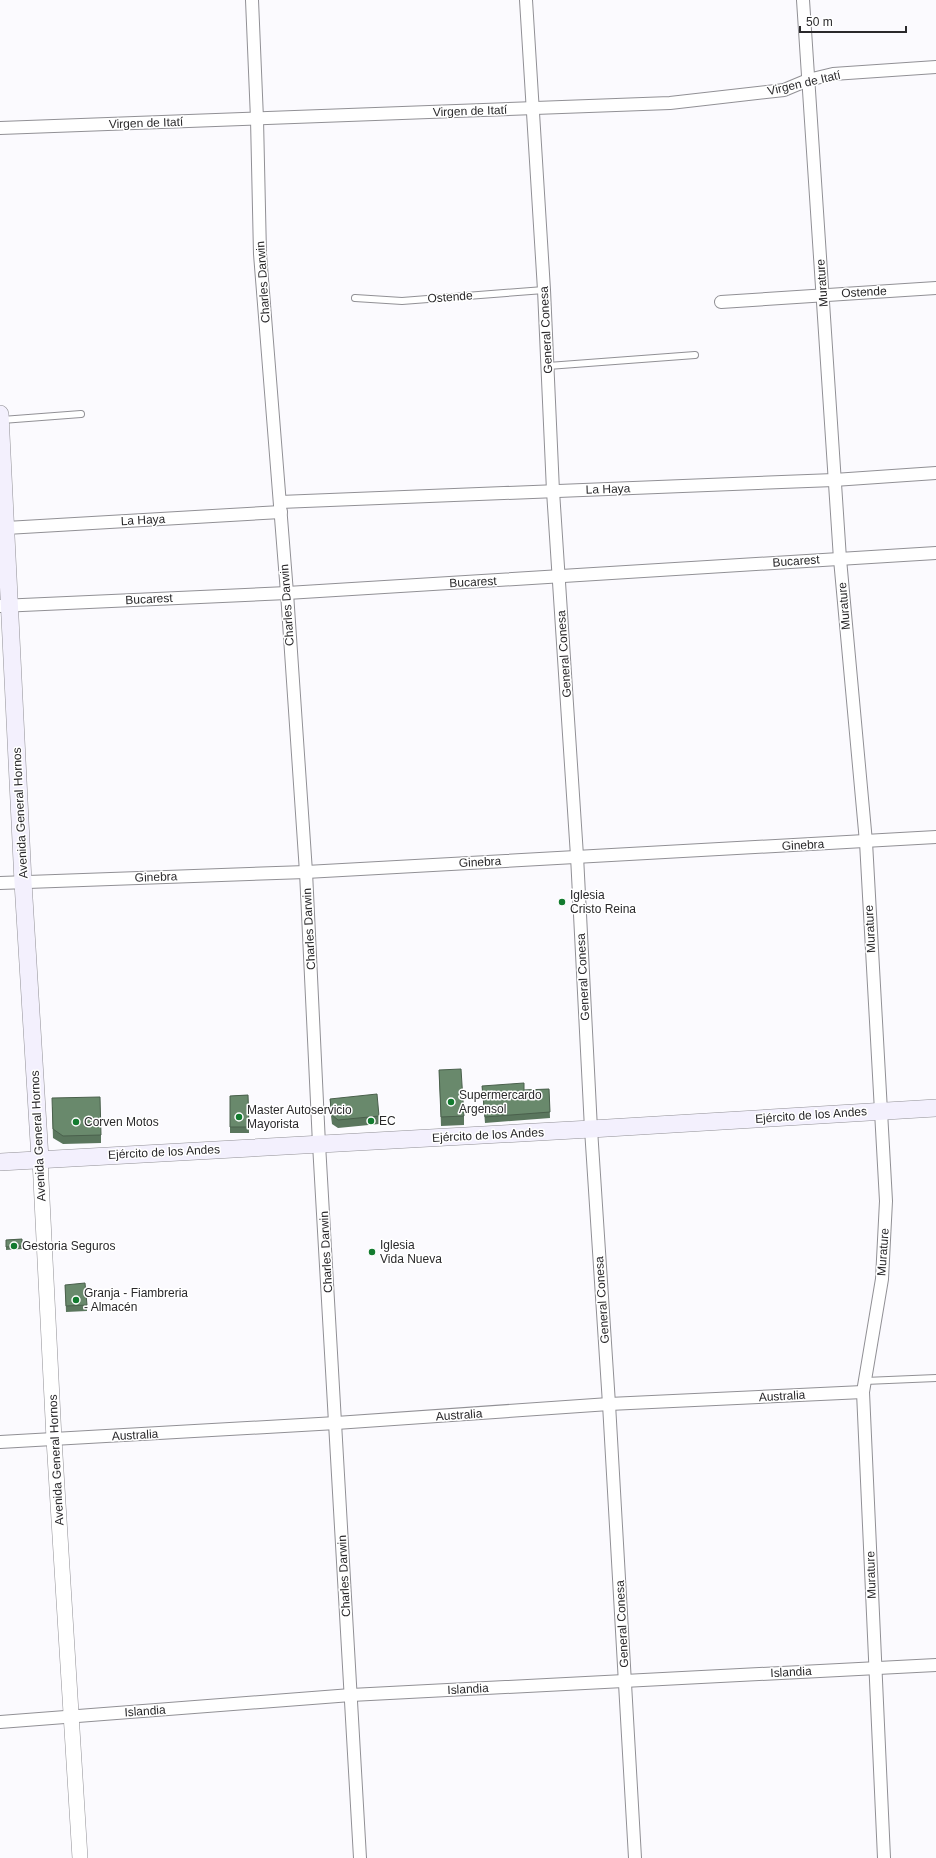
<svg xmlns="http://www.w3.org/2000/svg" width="936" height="1858" viewBox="0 0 936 1858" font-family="Helvetica,sans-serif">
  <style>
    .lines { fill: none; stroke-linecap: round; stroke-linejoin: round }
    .service-casing { stroke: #919095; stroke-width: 8 }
    .minor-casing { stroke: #919095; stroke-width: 14 }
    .tertiary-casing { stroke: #919095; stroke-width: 16 }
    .secondary-casing { stroke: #919095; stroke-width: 18 }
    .service { stroke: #fff; stroke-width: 6 }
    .minor { stroke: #fff; stroke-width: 12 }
    .tertiary { stroke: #fff; stroke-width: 15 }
    .secondary { stroke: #f3f0fd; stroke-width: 17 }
    .wall { fill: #5a765d }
    .building { fill: #69896c; stroke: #4a604c }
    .poi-dot { fill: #137b2f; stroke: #fff; stroke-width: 1.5 }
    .labels { text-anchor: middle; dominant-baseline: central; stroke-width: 3; stroke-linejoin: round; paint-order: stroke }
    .street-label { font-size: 12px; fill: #2a292b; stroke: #fff }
    .poi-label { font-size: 12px; fill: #2a292b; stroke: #fff; text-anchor: start }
  </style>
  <rect width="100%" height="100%" fill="#fbfafe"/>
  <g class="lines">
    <g class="service-casing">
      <g id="service">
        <polyline points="355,298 402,301 544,290"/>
        <polyline points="548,366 695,355"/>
        <polyline points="2,420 81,414"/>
        <polyline points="865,1381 936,1378"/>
      </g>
    </g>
    <g class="minor-casing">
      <g id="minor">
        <polyline points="252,0 257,119 260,254 287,593 306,872 319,1144 360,1858"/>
        <polyline points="526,0 544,290 553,491 577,856 591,1129 609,1404 635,1858"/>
        <polyline points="803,0 840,559 866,842 886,1201 882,1279 863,1392 884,1858"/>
        <polyline points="0,128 670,103 784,90 808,80 833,74 936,67"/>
        <polyline points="721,302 936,288"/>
        <polyline points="280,502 834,480 936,473"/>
        <polyline points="6,528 281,512"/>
        <polyline points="0,606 287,593 936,553"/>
        <polyline points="0,883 306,872 936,837"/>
        <polyline points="0,1442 336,1423 609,1404 863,1392"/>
        <polyline points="0,1722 351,1695 936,1665"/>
      </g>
    </g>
    <g class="tertiary-casing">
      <polyline id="tertiary" points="40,1159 54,1439 80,1858"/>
    </g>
    <g class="secondary-casing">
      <g id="secondary">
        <polyline points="0,414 23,882 40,1159"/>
        <polyline points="0,1162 591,1129 936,1108"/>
      </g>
    </g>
    <use href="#service" class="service"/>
    <use href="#minor" class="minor"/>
    <use href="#tertiary" class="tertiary"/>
    <use href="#secondary" class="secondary"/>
  </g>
  <g class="wall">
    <polygon points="439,1070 464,1116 464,1125 441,1126"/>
    <polygon points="482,1086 524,1090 549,1089 550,1118 485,1123"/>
    <polygon points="248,1095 249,1133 230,1133 230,1096"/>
    <polygon points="330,1099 379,1116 379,1124 338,1128 332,1124 330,1108"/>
    <polygon points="52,1107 101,1135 101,1143 63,1144 53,1138"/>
    <polygon points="22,1239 22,1249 6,1250 6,1240"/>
    <polygon points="65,1285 87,1305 87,1311 66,1312"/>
  </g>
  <g class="building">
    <polygon points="461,1069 464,1116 441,1117 439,1070"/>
    <polygon points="524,1083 524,1090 549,1089 550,1112 485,1117 482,1086"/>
    <polygon points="377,1094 379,1116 338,1120 332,1115 330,1099"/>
    <polygon points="248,1095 249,1127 230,1127 230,1096"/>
    <polygon points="100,1097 101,1135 63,1136 53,1129 52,1098"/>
    <polygon points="22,1239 22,1246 6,1247 6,1240"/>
    <polygon points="85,1283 87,1305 66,1306 65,1285"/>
  </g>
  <g class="poi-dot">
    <circle cx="562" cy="902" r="4"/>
    <circle cx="451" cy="1102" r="4"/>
    <circle cx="239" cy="1117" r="4"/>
    <circle cx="371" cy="1121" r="4"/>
    <circle cx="76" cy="1122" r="4"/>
    <circle cx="14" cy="1246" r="4"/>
    <circle cx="372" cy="1252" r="4"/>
    <circle cx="76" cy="1300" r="4"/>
  </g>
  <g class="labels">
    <g class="street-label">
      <text transform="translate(804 83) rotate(-13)">Virgen de Itatí</text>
      <text transform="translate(470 111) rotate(-2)">Virgen de Itatí</text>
      <text transform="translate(146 123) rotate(-2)">Virgen de Itatí</text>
      <text transform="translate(263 282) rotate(-94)">Charles Darwin</text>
      <text transform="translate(822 283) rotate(-94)">Murature</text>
      <text transform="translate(864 292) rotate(-3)">Ostende</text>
      <text transform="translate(450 297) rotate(-4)">Ostende</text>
      <text transform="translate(546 330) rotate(-93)">General Conesa</text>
      <text transform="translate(608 489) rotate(-2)">La Haya</text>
      <text transform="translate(143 520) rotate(-3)">La Haya</text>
      <text transform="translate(796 561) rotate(-4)">Bucarest</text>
      <text transform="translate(473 582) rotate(-3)">Bucarest</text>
      <text transform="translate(149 599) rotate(-3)">Bucarest</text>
      <text transform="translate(287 605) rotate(-94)">Charles Darwin</text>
      <text transform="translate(844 606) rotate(-95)">Murature</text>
      <text transform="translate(564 654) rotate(-94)">General Conesa</text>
      <text transform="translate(20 813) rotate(-93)">Avenida General Hornos</text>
      <text transform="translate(803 845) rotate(-3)">Ginebra</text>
      <text transform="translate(480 862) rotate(-3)">Ginebra</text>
      <text transform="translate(156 877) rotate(-2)">Ginebra</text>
      <text transform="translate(309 929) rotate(-93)">Charles Darwin</text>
      <text transform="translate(870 929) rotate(-93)">Murature</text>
      <text transform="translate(583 977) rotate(-93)">General Conesa</text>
      <text transform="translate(811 1115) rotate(-4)">Ejército de los Andes</text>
      <text transform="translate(488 1135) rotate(-3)">Ejército de los Andes</text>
      <text transform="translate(38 1136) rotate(-93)">Avenida General Hornos</text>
      <text transform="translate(164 1152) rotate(-3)">Ejército de los Andes</text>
      <text transform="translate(326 1252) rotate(-93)">Charles Darwin</text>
      <text transform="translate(883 1252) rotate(-86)">Murature</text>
      <text transform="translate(602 1300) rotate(-94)">General Conesa</text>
      <text transform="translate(782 1396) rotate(-3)">Australia</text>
      <text transform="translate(459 1415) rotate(-4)">Australia</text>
      <text transform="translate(135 1435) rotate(-3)">Australia</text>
      <text transform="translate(56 1460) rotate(-93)">Avenida General Hornos</text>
      <text transform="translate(871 1575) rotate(-92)">Murature</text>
      <text transform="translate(344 1576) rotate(-93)">Charles Darwin</text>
      <text transform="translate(622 1624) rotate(-93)">General Conesa</text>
      <text transform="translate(791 1672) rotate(-3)">Islandia</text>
      <text transform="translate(468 1689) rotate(-3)">Islandia</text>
      <text transform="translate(145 1711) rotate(-4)">Islandia</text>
    </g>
    <g class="poi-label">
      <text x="570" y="895">Iglesia<tspan x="570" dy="14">Cristo Reina</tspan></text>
      <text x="459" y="1095">Supermercardo<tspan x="459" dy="14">Argensol</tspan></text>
      <text x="247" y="1110">Master Autoservicio<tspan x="247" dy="14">Mayorista</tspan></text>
      <text x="379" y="1121">EC</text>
      <text x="84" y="1122">Corven Motos</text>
      <text x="380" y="1245">Iglesia<tspan x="380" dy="14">Vida Nueva</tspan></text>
      <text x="22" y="1246">Gestoria Seguros</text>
      <text x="84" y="1293">Granja - Fiambreria<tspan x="84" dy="14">- Almacén</tspan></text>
    </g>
  </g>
  <path d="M800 26v6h106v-6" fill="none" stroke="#2a292b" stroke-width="2"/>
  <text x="806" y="26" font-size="12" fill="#2a292b" stroke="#ffffff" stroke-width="3" paint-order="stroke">50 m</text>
</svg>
